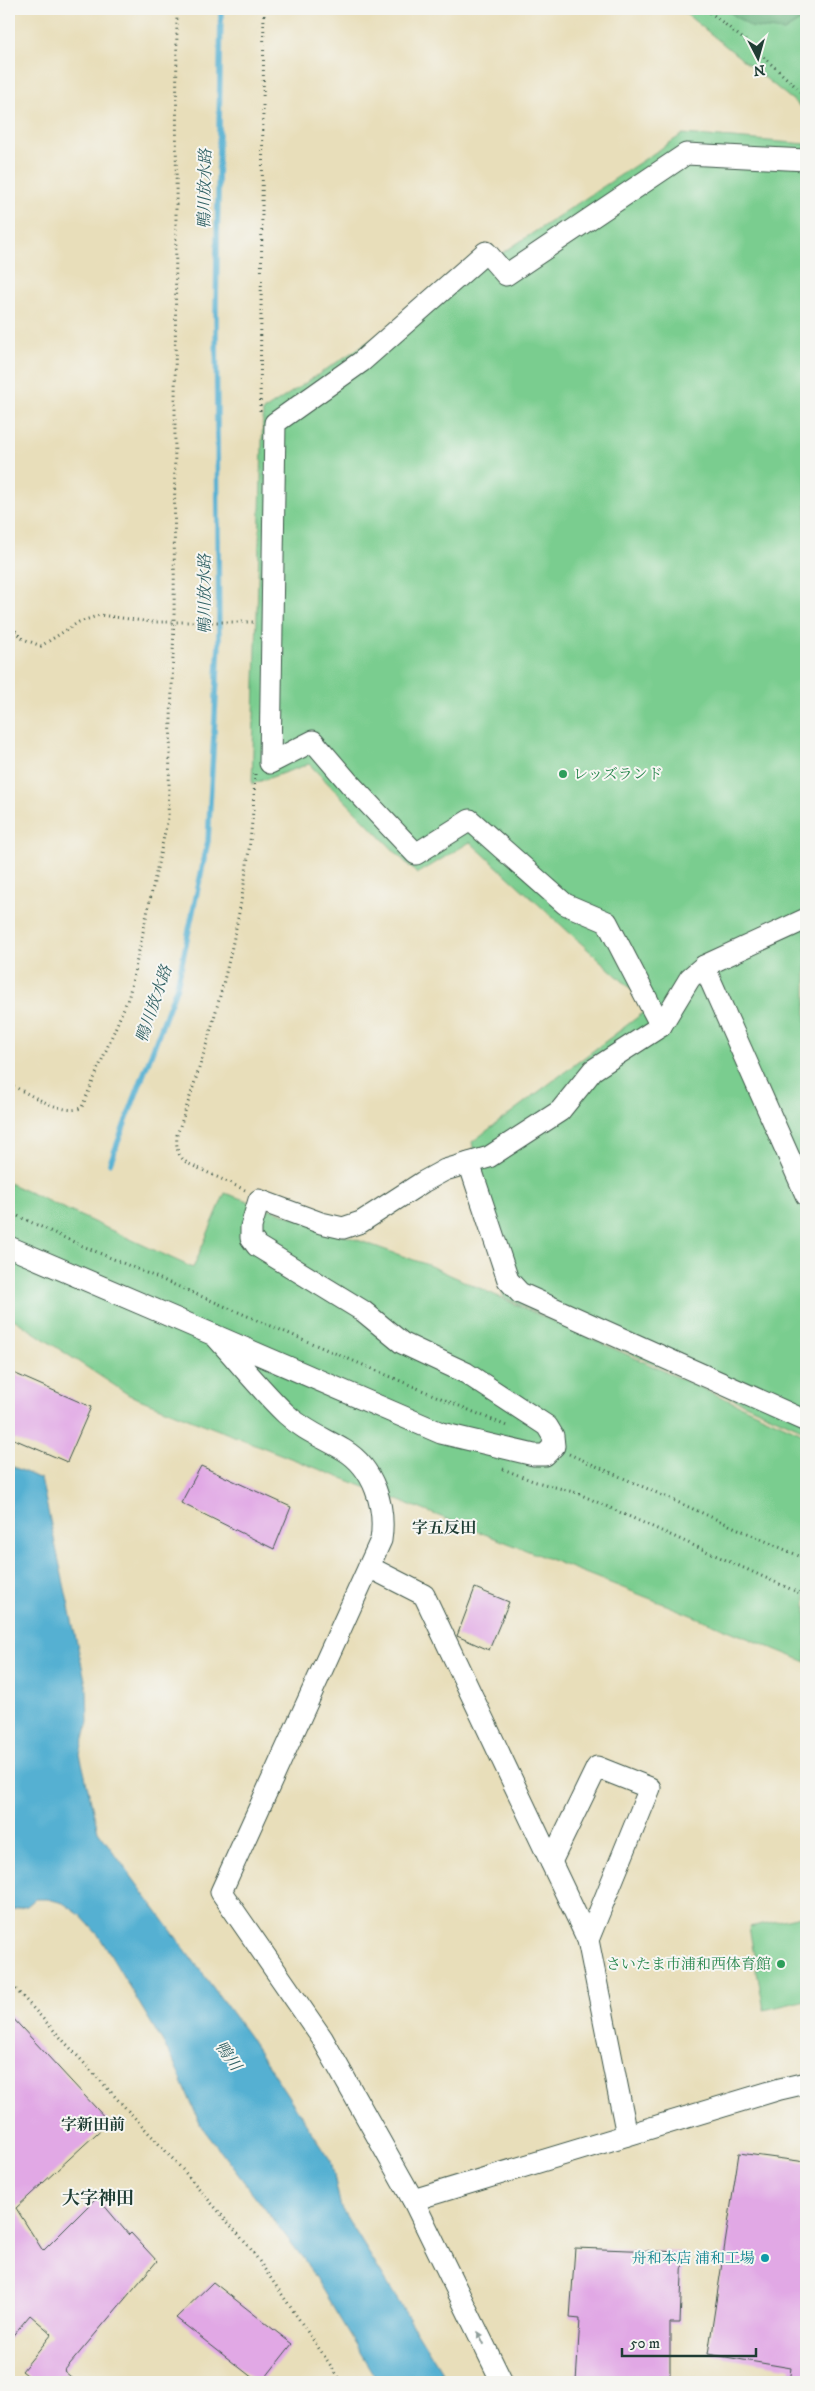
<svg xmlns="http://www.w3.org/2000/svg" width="815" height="2391" viewBox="0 0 815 2391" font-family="'IM FELL DW Pica','Noto Serif JP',serif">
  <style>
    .green { fill: #7acd8f; stroke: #4c8562 }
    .forest { fill: #63b07a; stroke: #417657 }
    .water { fill: #54b0d2; stroke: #3a7683 }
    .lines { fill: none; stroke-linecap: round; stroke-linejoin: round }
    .stream { stroke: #54b0d2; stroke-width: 5.5 }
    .building { fill: #e1a8e5 }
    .minor-casing { stroke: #3d5548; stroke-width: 23 }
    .path { stroke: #3d5548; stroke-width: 3; stroke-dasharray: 1 4; stroke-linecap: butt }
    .minor { stroke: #fff; stroke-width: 21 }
    .oneway { fill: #8f9e9a }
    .leisure-dot { fill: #2e9e5b; stroke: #f6f6f2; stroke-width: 2 }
    .culture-dot { fill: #0f9aa8; stroke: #f6f6f2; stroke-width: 2 }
    .labels { text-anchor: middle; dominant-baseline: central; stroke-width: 4; stroke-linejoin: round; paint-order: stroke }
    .leisure-label { font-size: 15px; fill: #27864d; stroke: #f6f6f2; text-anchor: start }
    .culture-label { font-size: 15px; fill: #0d838f; stroke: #f6f6f2; text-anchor: end }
    .water-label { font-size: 16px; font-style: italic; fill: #2f6063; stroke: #f6f6f2 }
    .neighbourhood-label { font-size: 16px; font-weight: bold; fill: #1f3d34; stroke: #f6f6f2 }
    .quarter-label { font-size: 18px; font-weight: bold; fill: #1f3d34; stroke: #f6f6f2 }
  </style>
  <rect width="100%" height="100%" fill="#f6f6f2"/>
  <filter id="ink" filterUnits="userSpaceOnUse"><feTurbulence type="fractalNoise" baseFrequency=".02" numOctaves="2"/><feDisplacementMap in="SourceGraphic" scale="10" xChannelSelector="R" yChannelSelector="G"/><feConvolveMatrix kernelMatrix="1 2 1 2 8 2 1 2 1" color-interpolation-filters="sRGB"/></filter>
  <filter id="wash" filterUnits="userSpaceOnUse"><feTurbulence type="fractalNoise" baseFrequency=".0096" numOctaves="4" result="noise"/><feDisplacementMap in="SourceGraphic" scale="20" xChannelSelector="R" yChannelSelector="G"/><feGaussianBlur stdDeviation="1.12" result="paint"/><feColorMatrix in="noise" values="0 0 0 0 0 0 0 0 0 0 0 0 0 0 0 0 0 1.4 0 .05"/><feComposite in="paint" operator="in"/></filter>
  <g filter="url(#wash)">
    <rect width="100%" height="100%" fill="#e8deba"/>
    <g class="green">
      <polygon points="680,9 806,9 806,111"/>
      <polygon points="683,134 806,144 806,1431 503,1297 472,1142 651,1007 470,842 417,874 309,764 252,784 263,411"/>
      <polygon points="9,1183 193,1268 225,1193 428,1265 806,1435 806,1662 664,1604 129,1395 9,1316"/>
      <polygon points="806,1915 806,2000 764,2010 749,1927"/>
    </g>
    <polygon class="forest" points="725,9 790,9 800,21 784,31 751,27"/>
    <polygon class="water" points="9,1465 41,1479 87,1689 88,1722 80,1754 98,1831 248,2035 331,2161 341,2208 448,2382 378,2382 305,2261 201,2126 172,2058 99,1936 80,1915 63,1903 48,1899 35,1899 27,1906 9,1911"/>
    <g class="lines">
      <polyline class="stream" points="110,1163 177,986 208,841 219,643 216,314 221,9"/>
    </g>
    <g id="blocks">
      <g class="building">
        <polygon points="9,1371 91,1407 67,1462 9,1437"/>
        <polygon points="201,1466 291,1507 274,1549 181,1503"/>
        <polygon points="475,1588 509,1602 489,1650 457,1636"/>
        <polygon points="9,2014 109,2122 16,2208 43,2251 97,2197 129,2235 131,2233 157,2261 64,2371 77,2382 36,2382 22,2371 52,2334 30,2315 9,2340"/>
        <polygon points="739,2153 806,2162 806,2382 789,2382 791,2368 708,2354"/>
        <polygon points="575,2248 683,2252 680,2323 670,2323 670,2382 576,2382 580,2319 570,2318"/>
        <polygon points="213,2282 292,2344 262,2382 258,2382 176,2318"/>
      </g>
    </g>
  </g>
  <g filter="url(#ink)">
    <use href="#blocks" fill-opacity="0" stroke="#3d5548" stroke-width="1"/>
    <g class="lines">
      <g class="minor-casing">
        <g id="minor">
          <polyline points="806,919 704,966 806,1195"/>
          <polyline points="661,1026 607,922 565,904 470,820 416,854 349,783 313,741 270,763 275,423 361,362 486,252 506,275 686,154 806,160"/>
          <polyline points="469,1163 508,1280 520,1293 806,1421"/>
          <polyline points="9,1247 214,1335"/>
          <polyline points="369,1567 424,1595 588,1940 627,2135"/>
          <polyline points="551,1862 597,1767 650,1788 588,1940"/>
          <polyline points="413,2200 780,2089 806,2083"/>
          <path d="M 502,2382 L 413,2200 L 322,2038 L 221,1892 L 381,1540 C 386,1507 374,1468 344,1450 C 324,1438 303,1430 286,1414 C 261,1390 238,1361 214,1335 L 441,1433 L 534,1455 L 545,1455 L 554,1446 L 553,1436 L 547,1426 L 466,1373 L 402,1343 L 363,1311 L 257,1246 L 251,1238 L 251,1227 L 259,1200 L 321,1223 L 343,1228 L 361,1222 L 423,1182 L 445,1170 L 489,1157 L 560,1111 L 593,1070 L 661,1026 L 690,978 L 704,966"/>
        </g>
      </g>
      <g class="path">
        <polyline points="706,9 747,42 806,96"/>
        <polyline points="260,411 264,9"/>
        <polyline points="9,623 21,638 41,646 79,622 100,615 151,622 255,622"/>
        <path d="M 9,1084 C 26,1092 66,1118 82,1107 L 129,996 L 168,818 L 174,622 L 177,9"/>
        <path d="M 245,1190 L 187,1163 C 177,1155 176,1148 177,1135 C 217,1020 251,897 255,774"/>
        <polyline points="9,1212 78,1244 509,1427"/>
        <polyline points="569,1454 806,1559"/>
        <polyline points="503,1469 533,1481 577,1493 806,1596"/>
        <polyline points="9,1982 183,2170 250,2248 342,2382"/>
      </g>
      <use href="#minor" class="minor"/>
    </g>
    <defs><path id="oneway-solid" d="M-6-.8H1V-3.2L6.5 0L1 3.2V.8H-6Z" transform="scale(1.25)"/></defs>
    <use class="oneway" href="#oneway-solid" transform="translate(481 2338) rotate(-116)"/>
  </g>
  <g class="leisure-dot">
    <circle cx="563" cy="774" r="5"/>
    <circle cx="781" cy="1964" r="5"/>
  </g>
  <circle class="culture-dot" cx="765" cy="2258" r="5"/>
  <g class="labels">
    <g class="leisure-label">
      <text x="573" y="774">レッズランド</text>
      <text x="771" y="1964" text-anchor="end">さいたま市浦和西体育館</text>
    </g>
    <g class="culture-label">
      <text x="755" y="2258">舟和本店 浦和工場</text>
    </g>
    <g class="water-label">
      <text transform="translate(205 189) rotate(-89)">鴨川放水路</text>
      <text transform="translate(205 594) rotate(-90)">鴨川放水路</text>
      <text transform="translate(154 1004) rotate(-71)">鴨川放水路</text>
      <text transform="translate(228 2056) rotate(55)">鴨川</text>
    </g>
    <g class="neighbourhood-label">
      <text x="444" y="1528">字五反田</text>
      <text x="93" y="2125">字新田前</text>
    </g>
    <g class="quarter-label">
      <text x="98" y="2199">大字神田</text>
    </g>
  </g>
  <rect width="815" height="2391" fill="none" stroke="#f6f6f2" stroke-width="30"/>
  <g transform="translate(758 58) rotate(174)" stroke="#f6f6f2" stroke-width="4" paint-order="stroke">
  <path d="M0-4L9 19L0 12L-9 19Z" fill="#1f3d34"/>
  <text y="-8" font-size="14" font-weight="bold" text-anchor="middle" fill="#1f3d34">N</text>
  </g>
  <path d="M622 2348v8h134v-8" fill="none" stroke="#1f3d34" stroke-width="2.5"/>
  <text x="630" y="2348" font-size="15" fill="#1f3d34" stroke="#f6f6f2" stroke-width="4" paint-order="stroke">50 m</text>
</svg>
